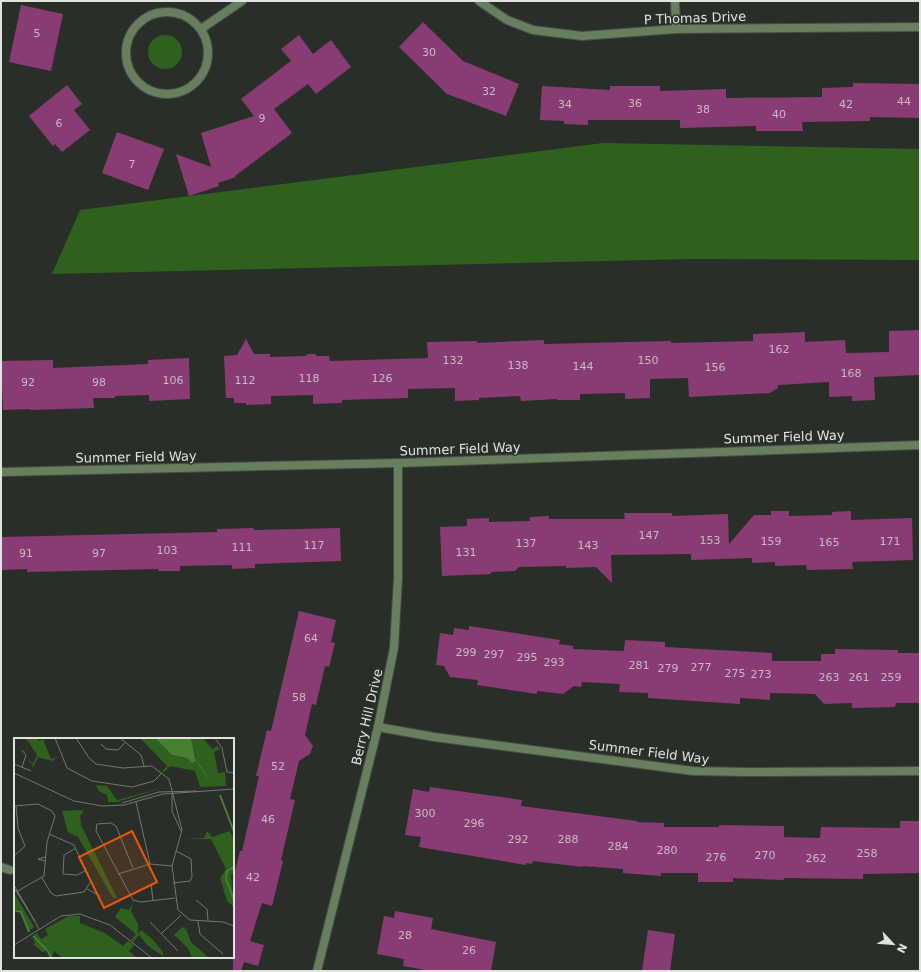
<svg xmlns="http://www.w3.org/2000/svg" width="921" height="972" viewBox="0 0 921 972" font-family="'DejaVu Sans',sans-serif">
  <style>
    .green { fill: #2f601d }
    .building { fill: #883c73 }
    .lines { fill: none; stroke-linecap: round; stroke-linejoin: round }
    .minor-casing { stroke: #464c45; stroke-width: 10 }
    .minor { stroke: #677f5f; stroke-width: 8 }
    .labels { text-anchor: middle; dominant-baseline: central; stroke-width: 3; stroke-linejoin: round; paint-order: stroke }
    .number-label { font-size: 11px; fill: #cab9c3 }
    .street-label { font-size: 13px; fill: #e0e3de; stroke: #292f28 }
    .inset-river { fill: none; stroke: #477f33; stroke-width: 2 }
    .inset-road { fill: none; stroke: #727771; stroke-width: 1 }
    .view { fill: #e8590c; fill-opacity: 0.15; stroke: #e8590c; stroke-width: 2 }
    .inset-edge { fill: none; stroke: #e0e3de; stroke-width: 2 }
  </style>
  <rect width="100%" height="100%" fill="#292f28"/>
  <g class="green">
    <circle cx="165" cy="52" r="17"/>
    <polygon points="603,143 920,149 920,260 691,259 52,274 80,210"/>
  </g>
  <g class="building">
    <polygon points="21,5 63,14 51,71 9,62"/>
    <polygon points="423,22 463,61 519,84 506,116 447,94 399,47"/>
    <polygon points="299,35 313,54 331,40 351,67 316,94 308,84 274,109 292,133 235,176 236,177 218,183 219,186 189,196 176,154 211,167 201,133 254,116 241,99 291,61 281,49"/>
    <polygon points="853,83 920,84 920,118 870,117 870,121 802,122 803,131 756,131 756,126 680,128 680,120 588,120 588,125 564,124 564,121 540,120 542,86 610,90 610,86 660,86 660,91 726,89 726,98 822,97 822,88 853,87"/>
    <polygon points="67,85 82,104 74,110 90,130 62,152 55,144 53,146 29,116"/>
    <polygon points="117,132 164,149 148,190 102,173"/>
    <polygon points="920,330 920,375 874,377 875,400 852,401 852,396 829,397 829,382 778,385 778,388 770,393 689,397 688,378 650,379 650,398 625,399 625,393 580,394 580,400 557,400 557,399 521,401 520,396 479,398 479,400 455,401 455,388 408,389 408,398 342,400 342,403 313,404 313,395 271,396 271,404 246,405 246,403 234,403 234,398 226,398 224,356 237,355 246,339 254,354 270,354 270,357 305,356 308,354 315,354 317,356 329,356 330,361 428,358 427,342 477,341 477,343 544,340 544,344 671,341 671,343 753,341 753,334 805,332 805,342 845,340 846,353 889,352 889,331"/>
    <polygon points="189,358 190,399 149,401 149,395 115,396 115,398 93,398 94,408 30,410 30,409 3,410 1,361 53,360 53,368 148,364 148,360"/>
    <polygon points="771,511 789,511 789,516 832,515 832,512 851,511 851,520 912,518 913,560 852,562 853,569 807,570 806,565 775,566 775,562 752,563 752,558 691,560 691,554 611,555 612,583 596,567 566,568 566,566 519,567 515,571 491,572 491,574 442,576 440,527 467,526 467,519 489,518 489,522 530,521 530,517 549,516 549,519 625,519 624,513 672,513 672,516 728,514 729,544 754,515 771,515"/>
    <polygon points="253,528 254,530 340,528 341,561 255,564 255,568 232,569 232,565 180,566 180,571 158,571 158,569 27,572 27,569 2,570 1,537 217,532 217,529"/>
    <polygon points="299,611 336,620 331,642 335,643 329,667 325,666 316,705 312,704 305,735 313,746 310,754 299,761 290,799 295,800 281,860 283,861 272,906 262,903 250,941 264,945 258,966 244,962 241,971 233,971 233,879 240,851 242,851 259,776 256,776 267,730 271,731"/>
    <polygon points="469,626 560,640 559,644 573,646 573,649 624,651 625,640 665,642 665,647 772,653 772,661 821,661 821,654 835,654 835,649 898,650 898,653 920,653 920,703 896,703 895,707 852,708 852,703 824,704 815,694 770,693 770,700 740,698 740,704 648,698 648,693 619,692 620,684 582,682 581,687 574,686 563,694 537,691 537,694 477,685 478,680 450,677 444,666 436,665 440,633 453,635 454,628 469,630"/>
    <polygon points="430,787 522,800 521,806 637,821 637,822 664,823 664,827 719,827 719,825 784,826 784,837 820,838 821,827 900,828 900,821 919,821 919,830 920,830 920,873 863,874 863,879 784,878 784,880 733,878 733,882 698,882 698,873 661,873 661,876 623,873 623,869 583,866 583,867 533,861 532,864 526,863 526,865 419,847 421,837 405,835 413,789 429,792"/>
    <polygon points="395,911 433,918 431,929 496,942 491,971 431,971 403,966 404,959 377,954 384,916 394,918"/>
    <polygon points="648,930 675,934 670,971 642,971"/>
  </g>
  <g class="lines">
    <g class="minor-casing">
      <g id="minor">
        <polyline points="479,1 507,20 533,30 582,36 676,29 920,27"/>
        <polyline points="675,1 676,29"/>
        <circle cx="167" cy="53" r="41"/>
        <polyline points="201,29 242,1"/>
        <polyline points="1,472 398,463 920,445"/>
        <polyline points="378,727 434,737 693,771 746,772 920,771"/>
        <polyline points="1,867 10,870"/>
        <polyline points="317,971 378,727 394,648 398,578 398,463"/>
      </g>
    </g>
    <use href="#minor" class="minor"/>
  </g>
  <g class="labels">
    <g class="number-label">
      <text x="37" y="33">5</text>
      <text x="429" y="52">30</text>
      <text x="489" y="91">32</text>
      <text x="904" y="101">44</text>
      <text x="635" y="103">36</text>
      <text x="565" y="104">34</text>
      <text x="846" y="104">42</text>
      <text x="703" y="109">38</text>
      <text x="779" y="114">40</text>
      <text x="262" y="118">9</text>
      <text x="59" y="123">6</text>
      <text x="132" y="164">7</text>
      <text x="779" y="349">162</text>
      <text x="453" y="360">132</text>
      <text x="648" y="360">150</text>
      <text x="518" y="365">138</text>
      <text x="583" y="366">144</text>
      <text x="715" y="367">156</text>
      <text x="851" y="373">168</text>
      <text x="309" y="378">118</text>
      <text x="382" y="378">126</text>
      <text x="173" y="380">106</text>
      <text x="245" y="380">112</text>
      <text x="28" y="382">92</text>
      <text x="99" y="382">98</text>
      <text x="649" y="535">147</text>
      <text x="710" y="540">153</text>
      <text x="771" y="541">159</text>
      <text x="890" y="541">171</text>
      <text x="829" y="542">165</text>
      <text x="526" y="543">137</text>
      <text x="314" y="545">117</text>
      <text x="588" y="545">143</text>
      <text x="242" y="547">111</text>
      <text x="167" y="550">103</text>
      <text x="466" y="552">131</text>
      <text x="26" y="553">91</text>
      <text x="99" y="553">97</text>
      <text x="311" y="638">64</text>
      <text x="466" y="652">299</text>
      <text x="494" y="654">297</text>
      <text x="527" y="657">295</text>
      <text x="554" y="662">293</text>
      <text x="639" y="665">281</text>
      <text x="701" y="667">277</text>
      <text x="668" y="668">279</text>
      <text x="735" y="673">275</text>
      <text x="761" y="674">273</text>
      <text x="829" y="677">263</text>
      <text x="859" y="677">261</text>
      <text x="891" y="677">259</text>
      <text x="299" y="697">58</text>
      <text x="278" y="766">52</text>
      <text x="425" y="813">300</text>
      <text x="268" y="819">46</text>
      <text x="474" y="823">296</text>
      <text x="518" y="839">292</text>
      <text x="568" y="839">288</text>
      <text x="618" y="846">284</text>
      <text x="667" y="850">280</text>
      <text x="867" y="853">258</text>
      <text x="765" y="855">270</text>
      <text x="716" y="857">276</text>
      <text x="816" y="858">262</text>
      <text x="253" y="877">42</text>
      <text x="405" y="935">28</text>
      <text x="469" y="950">26</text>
    </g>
    <g class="street-label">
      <text transform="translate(695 18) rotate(-2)">P Thomas Drive</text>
      <text transform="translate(784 437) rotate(-2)">Summer Field Way</text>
      <text transform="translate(460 449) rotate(-2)">Summer Field Way</text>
      <text transform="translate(136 457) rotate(-1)">Summer Field Way</text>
      <text transform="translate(367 717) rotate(-77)">Berry Hill Drive</text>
      <text transform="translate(649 752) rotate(7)">Summer Field Way</text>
    </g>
  </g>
  <g transform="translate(14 738)">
    <rect width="220" height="220" fill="#292f28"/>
    <path d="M 9,0 L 23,0 L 25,3 L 29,1 L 37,21 L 45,18 L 38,23 L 24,19 L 18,32 L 19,26 L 12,22 L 20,25 L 23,17 L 14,3 ZM 126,0 L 141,0 L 158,17 L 173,20 L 178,25 L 182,20 L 177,0 L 189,0 L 198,11 L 204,8 L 206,11 L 200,14 L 204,35 L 211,34 L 212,48 L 186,49 L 181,33 L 156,28 L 150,34 L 148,33 L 153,28 ZM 82,47 L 93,48 L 103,62 L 148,50 L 103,64 L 94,64 L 93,57 L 85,53 ZM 65,72 L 70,73 L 66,78 L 67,87 L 103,160 L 99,160 L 64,99 L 54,94 L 48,73 ZM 193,93 L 198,99 L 216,93 L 220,102 L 220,134 L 217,137 L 220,169 L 213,163 L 206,140 L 212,131 L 197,101 L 169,101 L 190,100 ZM 0,155 L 20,189 L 15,193 L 8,174 L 1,170 ZM 119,165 L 117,173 L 124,186 L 124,196 L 127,192 L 139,202 L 149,214 L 149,218 L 134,208 L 125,197 L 119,204 L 117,202 L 122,196 L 101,179 L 107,170 L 115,172 ZM 55,178 L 66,178 L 66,185 L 91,195 L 109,208 L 114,203 L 120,207 L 115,213 L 123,220 L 49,220 L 40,213 L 38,220 L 35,212 L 27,206 L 24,205 L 34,213 L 28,214 L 19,206 L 21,205 L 17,199 L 23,205 L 19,198 L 23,195 L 27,201 L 34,197 L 31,191 ZM 168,189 L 172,191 L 177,204 L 195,220 L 178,220 L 174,210 L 160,197 Z" fill="#2f601d"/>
    <path d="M 141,0 L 177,0 L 182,23 L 186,27 L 198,47 L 182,23 L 178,25 L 173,20 L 158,17 Z" fill="#477f33"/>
    <path class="inset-river" d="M 206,57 L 220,94M 220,129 L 213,133 L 212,141 L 220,162M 0,164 L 0,172 L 7,174 L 15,194M 19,198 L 34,213 L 37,220"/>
    <path class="inset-road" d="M 41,0 L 53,30 L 78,43 L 118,49 L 140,43 L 148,35M 62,0 L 75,20 L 82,26 L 109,30 L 138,28 L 155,41 L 168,92 L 158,128 L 164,172 L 176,182 L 209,184 L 220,188M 106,0 L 127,17 L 130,28M 201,0 L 208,10 L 213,34 L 220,35M 87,6 L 92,11 L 104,12 L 111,5M 0,26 L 17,33M 8,29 L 12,17 L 8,12M 0,35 L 60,63 L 88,68 L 110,67 L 149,56 L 220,51M 158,55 L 158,73 L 167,93M 122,64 L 136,126M 108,65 L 145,54 L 183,53M 0,68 L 24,66 L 38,73 L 41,78 L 33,104 L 30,138 L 2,154M 62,110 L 50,117 L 49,136 L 63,137 L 73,132M 0,118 L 11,108 L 4,90 L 2,68M 31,123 L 24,121 L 32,119M 119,130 L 102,88 L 97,85 L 83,86 L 82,93 L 119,162 L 127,164 L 161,160M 104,136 L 136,126 L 158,128M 28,140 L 37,155 L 42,158 L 70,154 L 77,143 L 60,107 L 35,96M 159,145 L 176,143 L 178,139 L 177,121 L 162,113M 137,146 L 139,162M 0,147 L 25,191M 0,150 L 21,183M 73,151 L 86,158M 182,162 L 193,171 L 194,183M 184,183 L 186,196 L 209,216M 136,184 L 164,213M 147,196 L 167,177M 0,207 L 47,178 L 66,176 L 96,187 L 138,220"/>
    <path class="view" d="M 118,93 L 143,144 L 90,170 L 65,119 Z"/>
    <rect width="220" height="220" class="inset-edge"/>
  </g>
  <rect width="921" height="972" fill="none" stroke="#e0e3de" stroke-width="4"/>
  <g transform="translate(893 944) rotate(116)" stroke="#292f28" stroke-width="3" paint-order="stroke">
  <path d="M0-3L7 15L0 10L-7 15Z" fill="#e0e3de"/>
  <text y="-6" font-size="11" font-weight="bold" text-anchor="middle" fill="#e0e3de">N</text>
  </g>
</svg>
